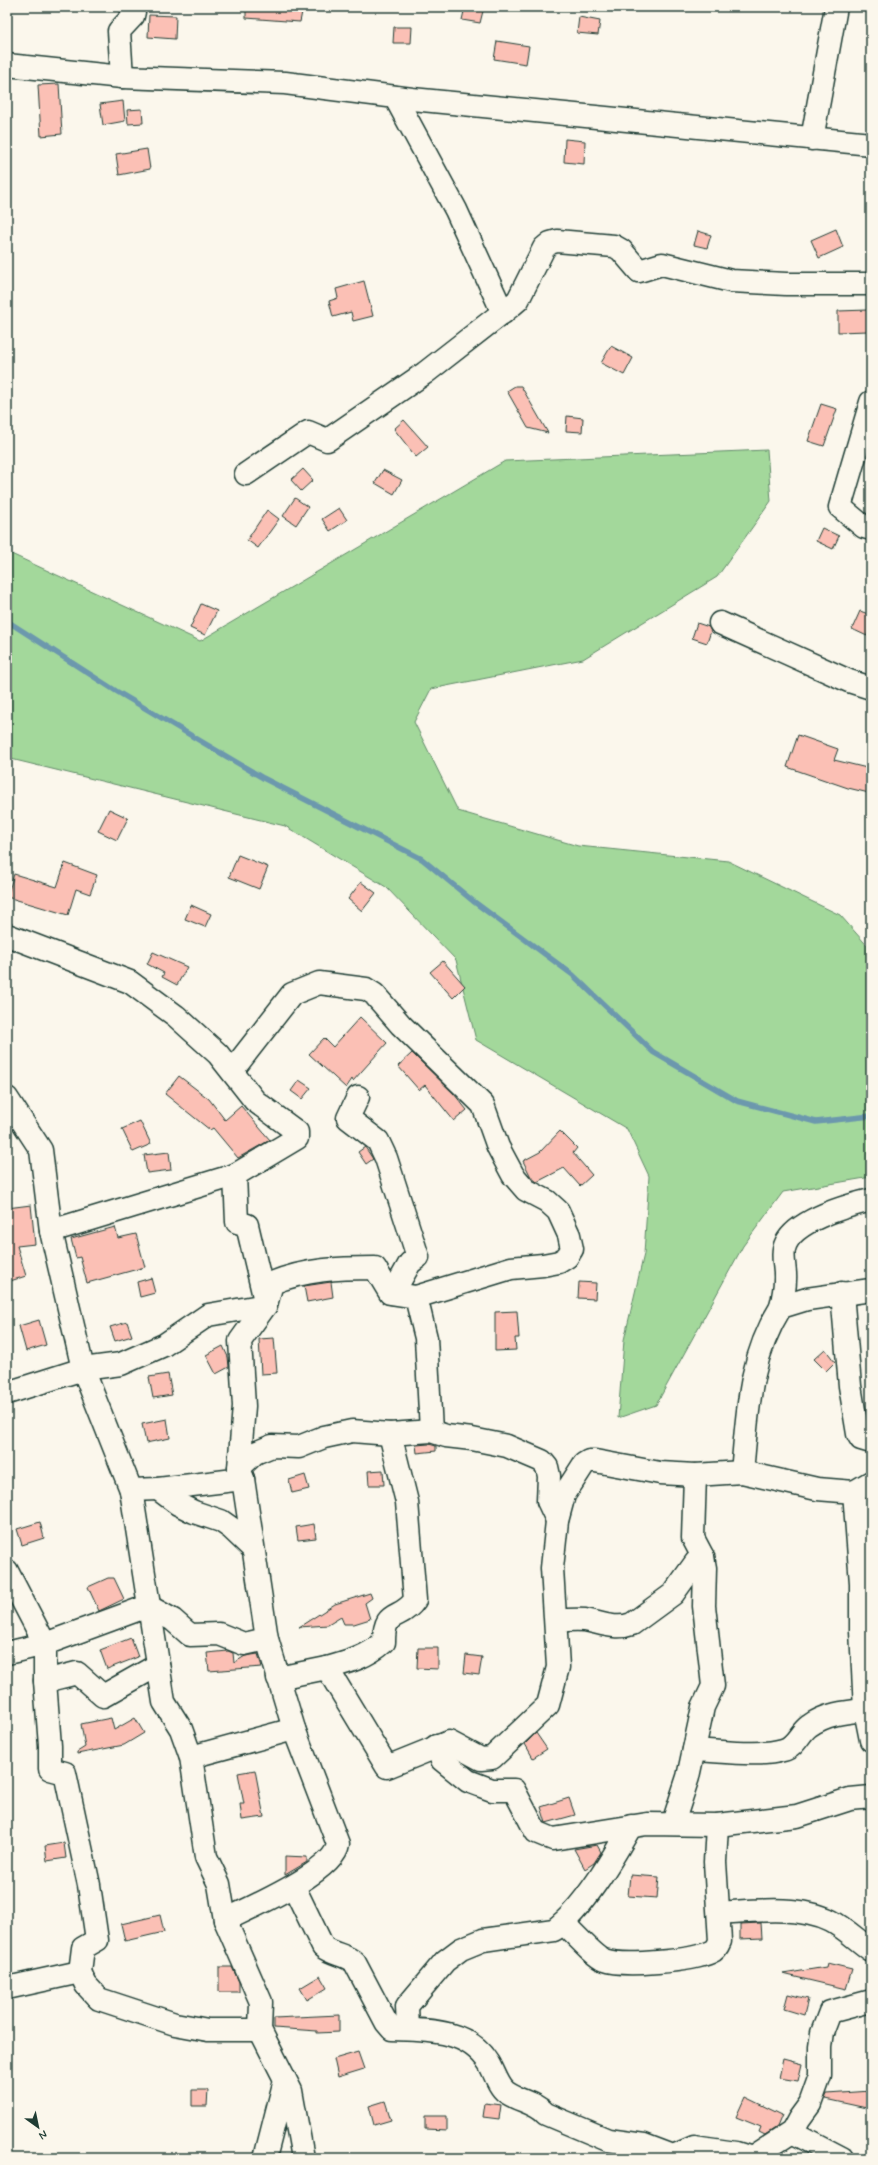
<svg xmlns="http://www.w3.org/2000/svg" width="878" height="2165" viewBox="0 0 878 2165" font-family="Mynerve,sans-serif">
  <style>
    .green { fill: #a3d89b; stroke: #618a68 }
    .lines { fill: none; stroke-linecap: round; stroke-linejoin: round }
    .stream { stroke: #6c98ad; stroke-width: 5.5 }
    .building { fill: #fbc0b5; stroke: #1f3d34 }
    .minor-casing { stroke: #1f3d34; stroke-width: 25 }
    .minor { stroke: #fbf7ec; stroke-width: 22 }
  </style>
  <rect width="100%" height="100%" fill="#fbf7ec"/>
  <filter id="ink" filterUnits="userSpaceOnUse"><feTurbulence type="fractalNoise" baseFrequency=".025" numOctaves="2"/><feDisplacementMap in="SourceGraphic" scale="8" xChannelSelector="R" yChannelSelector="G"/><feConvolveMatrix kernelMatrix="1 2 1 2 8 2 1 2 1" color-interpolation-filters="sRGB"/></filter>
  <g filter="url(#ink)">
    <polygon class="green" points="767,450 771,501 717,577 583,659 431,689 414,722 458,811 578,846 728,861 840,915 871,950 871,1177 783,1192 743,1246 656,1405 618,1418 624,1340 644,1254 649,1176 627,1129 476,1040 456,960 386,887 285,826 7,758 7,552 200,641 505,461"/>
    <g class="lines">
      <polyline class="stream" points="7,621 116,691 263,778 422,859 473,901 573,975 653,1052 737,1101 816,1122 871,1116"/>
    </g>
    <g class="building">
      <polygon points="246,7 303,7 300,22 246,18"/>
      <polygon points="465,7 484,7 480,23 462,20"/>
      <polygon points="149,15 176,16 175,39 148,37"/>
      <polygon points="579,17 600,21 598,35 577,33"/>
      <polygon points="394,27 412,27 411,43 393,43"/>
      <polygon points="497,41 529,46 526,64 494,59"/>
      <polygon points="59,84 62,134 41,136 38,85"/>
      <polygon points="123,101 125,121 103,125 100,104"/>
      <polygon points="142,109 143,123 128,124 127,110"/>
      <polygon points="565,139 585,141 584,164 564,162"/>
      <polygon points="147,149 150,169 119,175 116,154"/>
      <polygon points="836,229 843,247 819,258 811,240"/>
      <polygon points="698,231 711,235 707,248 694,245"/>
      <polygon points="364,281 373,316 353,321 351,312 333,317 329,301 338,298 336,289"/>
      <polygon points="868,310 868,331 838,332 838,311"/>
      <polygon points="611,346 633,358 624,375 601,363"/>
      <polygon points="515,386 521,386 548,433 528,428 507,391"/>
      <polygon points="821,404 837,409 824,446 808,441"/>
      <polygon points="567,416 583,418 582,432 566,431"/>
      <polygon points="404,420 428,447 416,457 394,429"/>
      <polygon points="303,469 313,480 301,491 291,480"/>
      <polygon points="383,470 402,480 394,494 375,483"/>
      <polygon points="295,498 308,507 296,525 283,516"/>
      <polygon points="339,508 347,520 330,531 322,519"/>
      <polygon points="267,510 279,519 258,548 247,540"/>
      <polygon points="822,528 839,536 833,549 816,541"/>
      <polygon points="201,604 217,611 205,635 190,628"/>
      <polygon points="860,611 871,615 871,627 867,636 852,629"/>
      <polygon points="697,623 709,627 711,631 707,643 692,638"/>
      <polygon points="798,735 838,749 834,760 871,769 869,793 848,788 787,767"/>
      <polygon points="109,809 128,818 117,840 98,831"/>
      <polygon points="238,855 268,867 259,889 229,877"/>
      <polygon points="65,863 97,875 90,894 76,889 68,915 7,897 14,874 57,887"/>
      <polygon points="361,882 376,893 362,911 348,899"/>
      <polygon points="191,905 211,914 205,927 185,919"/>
      <polygon points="153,952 187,967 177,985 162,977 164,973 147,964"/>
      <polygon points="443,961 465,986 453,998 430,972"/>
      <polygon points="360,1017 387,1043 353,1081 352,1079 346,1088 309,1054 324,1038 333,1047"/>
      <polygon points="412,1053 454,1094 467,1110 454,1121 425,1085 419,1090 398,1066"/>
      <polygon points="179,1076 209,1099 225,1120 241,1106 270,1140 238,1158 213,1128 210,1130 165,1094"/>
      <polygon points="299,1080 311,1088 302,1099 291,1091"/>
      <polygon points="140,1121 151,1144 133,1152 122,1129"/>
      <polygon points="560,1131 577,1148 573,1153 592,1175 580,1186 564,1168 537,1182 531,1177 523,1161 540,1152"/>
      <polygon points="365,1147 373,1159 366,1164 358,1152"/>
      <polygon points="169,1152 171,1170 147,1173 144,1155"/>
      <polygon points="31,1205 35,1244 17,1246 26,1276 7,1282 7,1208"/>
      <polygon points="115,1227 118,1238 136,1234 145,1267 87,1283 80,1257 76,1258 71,1239"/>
      <polygon points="151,1278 155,1293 140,1297 137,1282"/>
      <polygon points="331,1282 333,1297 307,1302 304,1286"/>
      <polygon points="579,1282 596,1283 595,1299 578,1298"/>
      <polygon points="517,1311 519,1338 515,1338 516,1350 495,1351 495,1312"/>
      <polygon points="39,1320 46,1345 26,1351 19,1326"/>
      <polygon points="127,1322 132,1336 115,1341 110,1327"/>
      <polygon points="274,1338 277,1373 261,1374 259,1339"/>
      <polygon points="223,1346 228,1357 229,1367 216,1374 206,1355"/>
      <polygon points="825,1349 835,1362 826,1371 814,1359"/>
      <polygon points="168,1374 172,1395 153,1398 149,1377"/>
      <polygon points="167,1419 170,1438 146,1443 142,1424"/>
      <polygon points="429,1444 436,1446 436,1451 417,1453 416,1445"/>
      <polygon points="383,1470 384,1485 369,1485 368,1471"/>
      <polygon points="305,1475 309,1489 292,1493 289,1480"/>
      <polygon points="40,1522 44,1538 22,1545 17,1529"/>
      <polygon points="314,1524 316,1538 298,1540 296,1527"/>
      <polygon points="108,1578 114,1578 124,1599 99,1611 88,1587"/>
      <polygon points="370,1593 372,1598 365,1603 370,1619 354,1624 344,1624 341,1617 328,1625 299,1627 335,1604"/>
      <polygon points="131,1638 138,1657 107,1669 100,1650"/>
      <polygon points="418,1648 438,1648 438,1669 417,1668"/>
      <polygon points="228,1651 233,1653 234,1663 245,1656 258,1654 262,1667 209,1671 207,1653"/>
      <polygon points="466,1655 482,1657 479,1675 464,1673"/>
      <polygon points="111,1718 114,1730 135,1718 144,1733 124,1745 77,1754 77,1752 85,1747 81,1724"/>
      <polygon points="536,1733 547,1749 533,1758 525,1744"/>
      <polygon points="255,1770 264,1817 242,1820 240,1804 244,1804 238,1773"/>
      <polygon points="569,1798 575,1815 546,1823 541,1807"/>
      <polygon points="64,1843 66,1858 47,1861 45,1846"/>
      <polygon points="597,1845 601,1852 594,1863 585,1869 574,1849"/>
      <polygon points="285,1856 307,1857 307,1862 285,1875"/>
      <polygon points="630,1875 659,1877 657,1898 628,1896"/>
      <polygon points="160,1915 164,1932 125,1941 121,1924"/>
      <polygon points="761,1923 762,1938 740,1939 740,1924"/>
      <polygon points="827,1963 852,1969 846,1989 783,1974 826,1967"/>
      <polygon points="219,1967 232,1967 239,1982 239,1992 219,1992"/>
      <polygon points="320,1976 327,1988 307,2000 300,1988"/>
      <polygon points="788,1994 808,1999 804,2015 784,2009"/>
      <polygon points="339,2015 339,2032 317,2033 317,2031 274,2028 274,2018"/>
      <polygon points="358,2052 364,2069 338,2077 334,2059"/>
      <polygon points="783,2059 802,2064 798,2081 779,2078"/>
      <polygon points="192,2090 208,2090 207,2106 192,2106"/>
      <polygon points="871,2091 871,2109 825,2099 827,2094"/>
      <polygon points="745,2097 782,2115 777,2127 765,2135 759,2132 761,2127 736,2117"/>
      <polygon points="385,2101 391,2120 374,2125 369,2106"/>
      <polygon points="485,2103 501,2105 499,2119 483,2117"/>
      <polygon points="425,2116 447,2116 447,2130 425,2129"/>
    </g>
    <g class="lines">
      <g class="minor-casing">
        <g id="minor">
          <polyline points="7,65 122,77 285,83 412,99 871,144"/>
          <polyline points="122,77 119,31 133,16 135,7"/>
          <polyline points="395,97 456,210 503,313"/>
          <polyline points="812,139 836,7"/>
          <polyline points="871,402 840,507 864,527 871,529"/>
          <polyline points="246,474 308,432 327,440 329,439 425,373 511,306 518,300 544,248 550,243 557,241 614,246 621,250 639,271 662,264 731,281 786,284 871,284"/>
          <polyline points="720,623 849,681 871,688"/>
          <polyline points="7,935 130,982 176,1016 218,1054 255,1101 297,1132 297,1138 235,1175 51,1231"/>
          <polyline points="358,1097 348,1118 378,1141 386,1158 418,1257 410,1263 393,1293"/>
          <polyline points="7,1098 41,1150 51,1231 83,1369 131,1490 164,1702 181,1729 191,1757 206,1857 219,1884 225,1920 261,2002 260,2030 291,2091 303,2158"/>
          <polyline points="842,1293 850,1386 858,1434 861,1439 871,1442"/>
          <polyline points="416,1297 426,1338 431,1431"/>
          <path d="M 781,1307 C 783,1298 785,1289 785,1280 C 786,1270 782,1259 784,1249 C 790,1221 846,1206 871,1200"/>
          <path d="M 7,1393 L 83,1369 L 121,1364 L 164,1345 L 208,1315 L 266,1305 L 272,1283 C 306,1269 339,1268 375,1268 L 390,1293 L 416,1297 L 511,1268 L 543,1265 L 559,1262 L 567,1257 L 572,1249 L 569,1235 L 558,1211 L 547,1201 L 526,1190 L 513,1175 L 498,1147 L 483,1105 L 401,1025 L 374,994 L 366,989 L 319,983 L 292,994 L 232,1071"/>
          <polyline points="239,1468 255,1453 272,1446 299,1447 324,1437 352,1431 390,1434 431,1431 446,1436 472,1439 507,1446 542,1461 547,1467 549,1476 548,1501 557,1520"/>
          <path d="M 742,1472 C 748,1412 748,1360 781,1307 L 807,1299 L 871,1290"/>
          <polyline points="871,1482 854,1492 861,1583 861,1630 865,1710 871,1740"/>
          <polyline points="158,1489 178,1504 194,1512 221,1521 231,1528 252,1548"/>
          <polyline points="131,1490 158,1489 243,1479"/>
          <polyline points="7,1571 45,1644 45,1681 50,1746 50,1769 65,1773 89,1885 97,1940 83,1948 80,1972 86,1985 99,1999 175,2024 208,2030 260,2030"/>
          <path d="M 556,1621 C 565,1620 575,1619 585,1620 C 601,1623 616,1630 632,1624 L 673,1594 L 696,1562 L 703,1557"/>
          <polyline points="7,1653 45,1644 148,1606 173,1620 190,1635 219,1634 244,1644 267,1639"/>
          <path d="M 327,1668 C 349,1662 367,1657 384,1642 C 384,1607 400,1622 415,1600 L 407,1502 L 390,1434"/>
          <polyline points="278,1678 327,1668 387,1767 449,1742 481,1759 492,1758 548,1705 558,1667 552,1568 557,1521 564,1495 584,1464 589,1461 595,1461 660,1473 695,1475 742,1472 817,1489 854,1492"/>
          <polyline points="45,1681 77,1673 103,1696 158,1665"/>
          <polyline points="436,1746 442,1760 468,1781 492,1790 514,1790 536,1832 553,1839 647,1824 717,1825 797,1816 850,1799 871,1797"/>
          <path d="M 694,1750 C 719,1751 760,1757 783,1750 C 796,1747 799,1733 809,1726 C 825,1714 845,1712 865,1710"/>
          <polyline points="191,1757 294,1729"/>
          <polyline points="673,1823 688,1777 703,1707 713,1686 704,1606 705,1568 703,1557 693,1538 695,1475"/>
          <path d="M 294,1887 L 323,1947 C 333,1955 346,1954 355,1963 L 386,2022 L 392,2029 C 428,2030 468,2029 489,2063 C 494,2071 498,2086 506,2092 C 518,2101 535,2102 546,2114 L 608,2140 L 644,2145 L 673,2156 L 694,2147 L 736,2153 L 752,2158"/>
          <path d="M 719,1913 C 753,1911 800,1905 831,1921 C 845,1928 858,1941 871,1950"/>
          <path d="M 225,1920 C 250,1908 334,1872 338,1844 L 294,1729 L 267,1639 L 243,1479 L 239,1468 L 244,1406 L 240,1341 L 266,1305 L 247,1225 L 237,1222 L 235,1175"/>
          <path d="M 563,1923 C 572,1931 595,1957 604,1960 C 623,1967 692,1961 711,1952 C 716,1950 718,1946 720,1941 L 715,1862 L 717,1825"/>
          <polyline points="7,1988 80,1972"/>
          <path d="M 408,2029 L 407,2006 L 445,1961 L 461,1949 L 483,1940 L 554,1930 C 584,1908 612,1859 631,1826"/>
          <polyline points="792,2132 842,2158"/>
          <polyline points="265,2158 285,2080"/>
          <polyline points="752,2158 792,2132 799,2119 810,2104 820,2076 820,2047 822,2033 830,2012 871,2001"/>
        </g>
      </g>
      <use href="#minor" class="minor"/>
    </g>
  </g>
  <rect width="878" height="2165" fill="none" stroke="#fbf7ec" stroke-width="24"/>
  <rect x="12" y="12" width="854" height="2141" fill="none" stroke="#1f3d34" stroke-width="1.5" filter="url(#ink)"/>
  <g transform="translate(38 2127) rotate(147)" stroke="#fbf7ec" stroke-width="3" paint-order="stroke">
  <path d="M0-3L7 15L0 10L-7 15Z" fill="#1f3d34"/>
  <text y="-6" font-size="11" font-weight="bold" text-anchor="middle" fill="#1f3d34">N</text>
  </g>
</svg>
